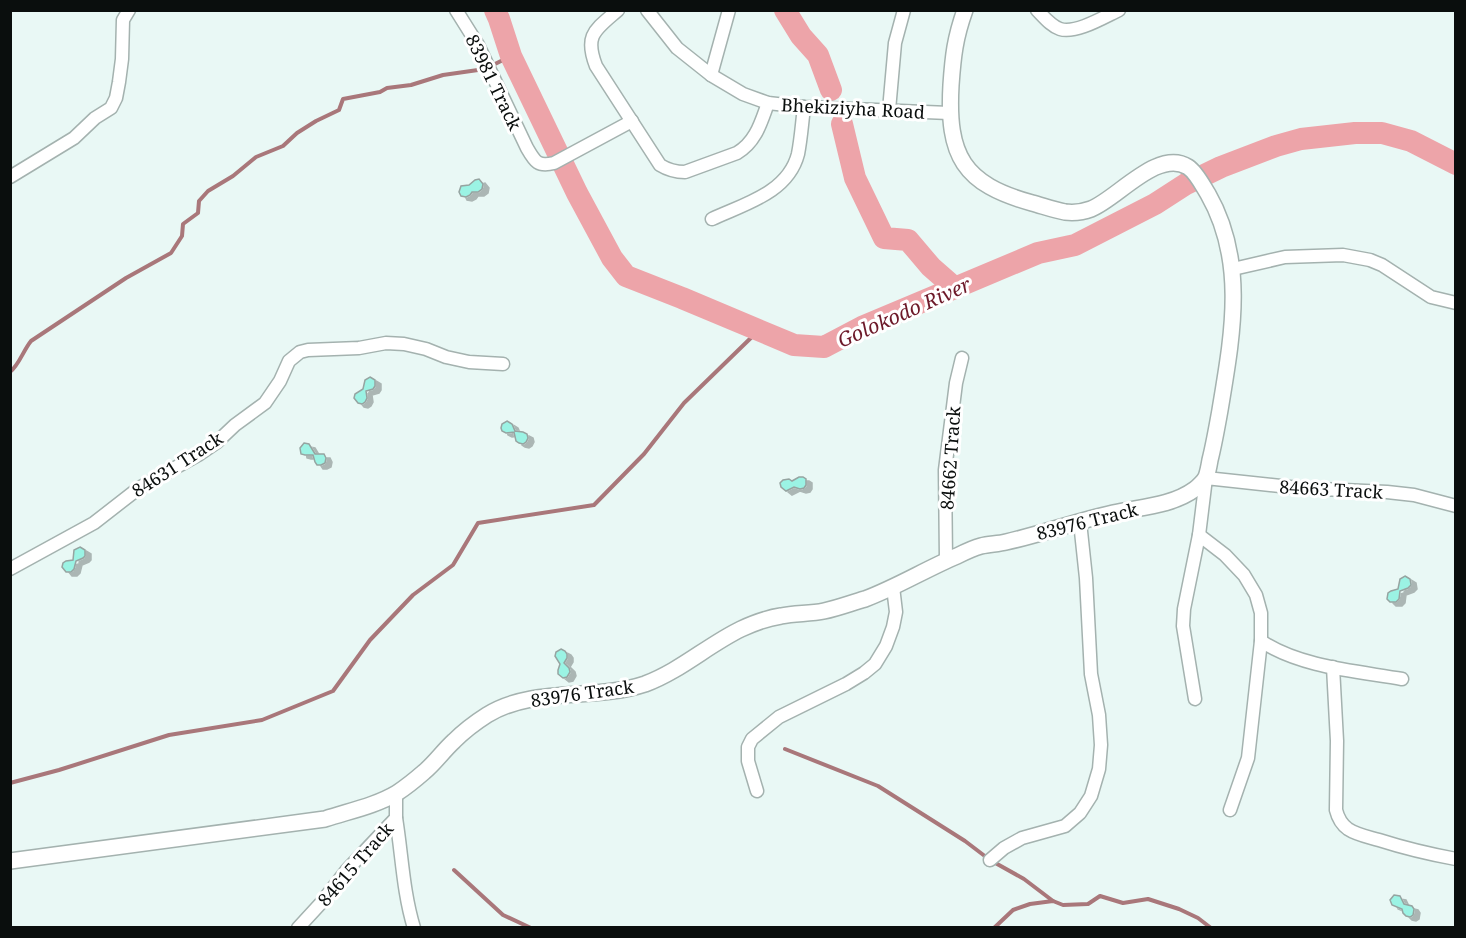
<svg xmlns="http://www.w3.org/2000/svg" width="1466" height="938" viewBox="0 0 1466 938" font-family="'Noto Serif',serif">
  <style>
    .lines { fill: none; stroke-linecap: round; stroke-linejoin: round }
    .stream { stroke: #a9777a; stroke-width: 4 }
    .river { stroke: #eda4a9; stroke-width: 22 }
    .building { fill: #9bf3e4; stroke: #96a4a1; stroke-width: 1.5; filter: url(#shadow) }
    .minor-casing { stroke: #a4b2af; stroke-width: 15 }
    .tertiary-casing { stroke: #a4b2af; stroke-width: 18 }
    .minor { stroke: #fff; stroke-width: 12 }
    .tertiary { stroke: #fff; stroke-width: 15 }
    .labels { text-anchor: middle; dominant-baseline: central; stroke-width: 6; stroke-linejoin: round; paint-order: stroke }
    .street-label { font-size: 18px; fill: #0a0e0d; stroke: #fff }
    .water-label { font-size: 20px; font-style: italic; fill: #6d1929; stroke: #fff }
  </style>
  <defs>
    <filter id="shadow"><feDropShadow dx="6" dy="4" stdDeviation="0" flood-color="#0004"/></filter>
  </defs>
  <rect width="100%" height="100%" fill="#e9f8f5"/>
  <g class="lines">
    <g class="stream">
      <polyline points="495,64 511,56"/>
      <path d="M 10,372 C 19,365 23,351 31,341 L 126,278 L 171,253 L 182,236 L 183,224 L 198,213 L 199,201 L 208,191 L 233,176 L 256,157 L 283,146 L 297,133 L 316,121 L 339,110 L 343,99 L 380,92 L 387,88 L 411,85 L 443,75 L 478,70"/>
      <polyline points="785,749 878,786 965,841 990,860 1024,879 1053,901"/>
      <polyline points="10,783 59,770 169,735 262,720 333,691 370,640 413,595 453,565 478,523 594,505 644,454 684,403 758,331"/>
      <polyline points="454,870 503,915 531,928"/>
      <polyline points="994,928 1013,910 1030,904 1053,901 1063,905 1088,904 1100,896 1123,903 1148,899 1179,909 1198,918 1211,928"/>
    </g>
    <g class="river">
      <polyline points="495,10 499,19 511,56 577,193 612,258 626,276 682,298 794,345 824,347 862,327 1038,253 1075,245 1155,204 1186,184 1221,167 1276,146 1301,139 1355,133 1382,133 1411,141 1456,164"/>
      <polyline points="785,10 801,36 818,55 831,90"/>
      <polyline points="842,124 855,178 884,238 908,240 931,267 955,288"/>
    </g>
  </g>
  <g class="building">
    <polygon points="479,179 483,184 482,189 478,192 472,192 470,195 466,197 461,196 459,192 461,186 469,185 475,180"/>
    <polygon points="370,377 375,380 375,386 373,389 366,391 367,398 365,402 362,404 358,403 354,398 355,394 363,389 365,380"/>
    <polygon points="507,421 512,424 515,431 523,432 527,434 528,438 526,442 523,444 519,443 516,441 514,432 506,433 502,431 501,428 502,424"/>
    <polygon points="304,443 309,444 315,454 324,454 326,458 325,463 321,465 317,465 315,462 313,455 305,455 301,454 300,448"/>
    <polygon points="799,477 803,477 806,479 806,485 804,488 800,489 794,487 786,491 781,487 780,483 783,480 789,479 792,481"/>
    <polygon points="80,547 85,550 85,556 83,558 76,561 74,569 71,572 66,572 62,567 63,563 66,561 73,560 74,550"/>
    <polygon points="1405,576 1410,579 1411,585 1408,588 1400,591 1399,599 1396,602 1390,602 1387,599 1388,593 1391,591 1398,589 1400,579"/>
    <polygon points="561,649 565,651 567,654 567,658 564,663 569,668 570,672 567,677 563,678 558,674 558,670 560,664 555,656 556,652"/>
    <polygon points="1394,895 1400,896 1404,904 1412,906 1414,909 1413,915 1410,917 1406,916 1403,913 1402,909 1392,905 1390,900"/>
  </g>
  <g class="lines">
    <g class="minor-casing">
      <g id="minor">
        <path d="M 456,10 L 478,45 L 527,148 C 535,162 538,167 554,163 L 632,121"/>
        <path d="M 618,10 C 595,30 584,35 596,66 L 660,165 C 668,170 676,172 685,172 L 737,153 C 756,142 761,122 768,103"/>
        <polyline points="647,10 677,48 711,75 743,94 768,103 804,107 949,113"/>
        <path d="M 1037,10 C 1044,17 1051,26 1060,29 C 1076,34 1104,17 1119,10"/>
        <polyline points="711,75 729,10"/>
        <polyline points="889,110 895,43 904,10"/>
        <polyline points="10,177 74,138 95,118 111,108 116,98 119,82 122,59 123,20 129,10"/>
        <path d="M 712,219 C 744,204 788,193 798,154 C 801,139 802,123 804,107"/>
        <polyline points="1233,269 1285,257 1343,255 1370,260 1382,265 1431,297 1456,303"/>
        <polyline points="1199,535 1225,555 1244,575 1256,595 1261,613 1261,641 1248,758 1230,810"/>
        <polyline points="946,560 945,470 956,383 962,358"/>
        <polyline points="10,569 94,523 139,488 198,455 217,442 235,425 265,403 280,381 289,361 300,352 308,350 359,348 386,343 404,344 426,349 446,357 469,362 503,364"/>
        <path d="M 1261,641 C 1300,667 1356,671 1402,679"/>
        <path d="M 1333,667 L 1337,741 L 1336,810 C 1338,818 1341,824 1348,829 C 1357,835 1369,837 1379,840 C 1404,848 1429,854 1456,859"/>
        <polyline points="1195,699 1183,626 1184,609 1199,535 1206,478 1299,488 1387,492 1414,495 1456,506"/>
        <polyline points="757,791 748,761 748,747 752,739 779,717 846,684 864,673 875,664 886,646 893,627 896,612 893,587"/>
        <path d="M 396,818 C 402,855 403,892 414,928"/>
        <polyline points="990,860 1004,848 1022,838 1065,826 1080,813 1091,796 1099,769 1101,745 1099,715 1091,674 1086,578 1080,522"/>
        <polyline points="298,928 321,903 346,871 396,818 396,793"/>
      </g>
    </g>
    <g class="tertiary-casing">
      <path id="tertiary" d="M 10,861 L 325,819 C 349,811 375,806 397,793 C 406,787 416,779 424,772 C 435,763 443,751 454,741 C 463,732 476,722 487,715 C 534,686 594,701 645,684 C 680,671 708,645 741,629 C 754,623 767,618 781,616 C 795,613 810,614 824,611 C 838,608 851,603 865,599 C 897,587 926,569 957,556 C 965,552 973,548 981,546 C 989,544 998,544 1006,542 C 1042,534 1077,521 1113,513 C 1140,507 1172,506 1195,489 C 1198,487 1204,481 1206,477 C 1208,472 1209,466 1210,460 C 1214,444 1217,427 1220,410 C 1232,337 1247,262 1208,194 C 1203,186 1196,172 1188,167 C 1158,148 1117,199 1091,209 C 1083,212 1074,213 1065,212 C 1054,210 1043,206 1032,203 C 963,184 947,156 951,85 C 953,56 955,38 965,10"/>
    </g>
    <use href="#minor" class="minor"/>
    <use href="#tertiary" class="tertiary"/>
  </g>
  <g class="labels">
    <g class="street-label">
      <text transform="translate(494 82) rotate(64)">83981 Track</text>
      <text transform="translate(853 108) rotate(3)">Bhekiziyha Road</text>
      <text transform="translate(950 458) rotate(-86)">84662 Track</text>
      <text transform="translate(177 464) rotate(-33)">84631 Track</text>
      <text transform="translate(1331 489) rotate(3)">84663 Track</text>
      <text transform="translate(1087 521) rotate(-14)">83976 Track</text>
      <text transform="translate(582 693) rotate(-8)">83976 Track</text>
      <text transform="translate(355 864) rotate(-49)">84615 Track</text>
    </g>
    <g class="water-label">
      <text transform="translate(904 312) rotate(-24)">Golokodo River</text>
    </g>
  </g>
  <rect width="1466" height="938" fill="none" stroke="#0a0e0d" stroke-width="24"/>
</svg>
